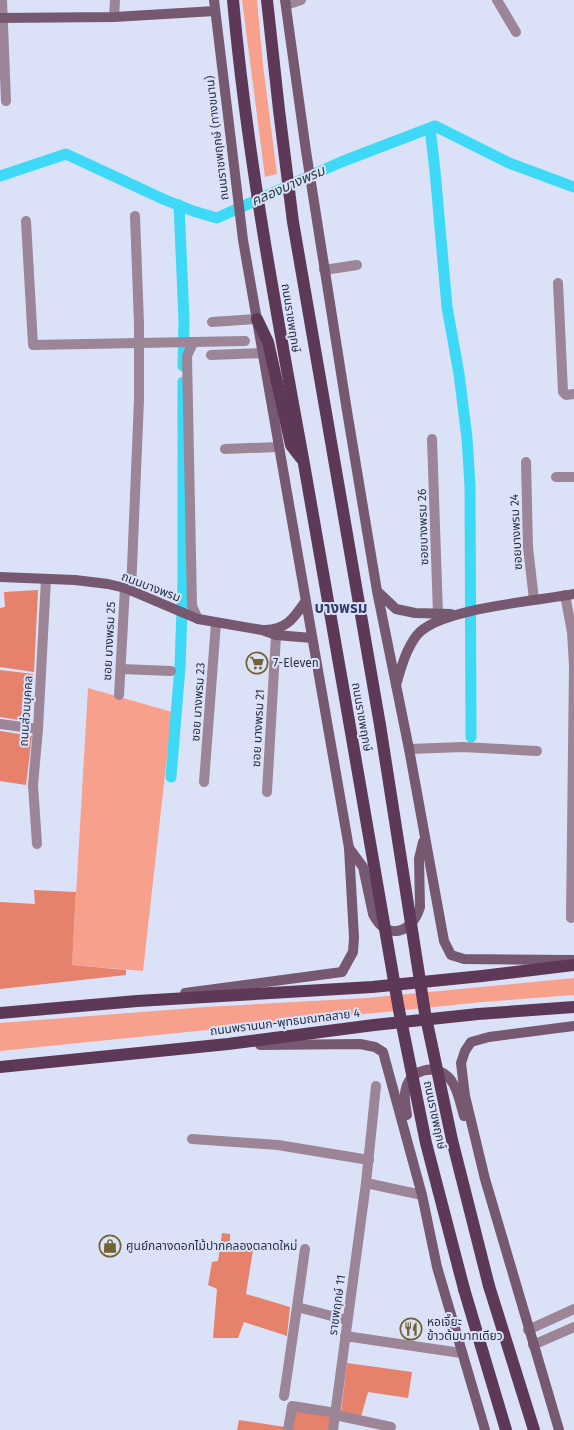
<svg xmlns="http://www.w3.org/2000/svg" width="574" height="1430" viewBox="0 0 574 1430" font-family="'Fira Sans','Noto Sans Thai',sans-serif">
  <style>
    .green { fill: #f7a08c }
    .forest { fill: #e6816b }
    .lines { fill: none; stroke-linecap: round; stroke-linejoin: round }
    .canal { stroke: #3dd9f6; stroke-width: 11 }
    .street { stroke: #9b8596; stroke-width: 10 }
    .secondary { stroke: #775871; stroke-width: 10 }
    .primary { stroke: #5e3957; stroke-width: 12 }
    .primary-bridge { stroke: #5e3957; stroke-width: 12 }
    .labels { text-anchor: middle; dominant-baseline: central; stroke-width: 4; stroke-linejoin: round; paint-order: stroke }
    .street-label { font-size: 12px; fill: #2a2f45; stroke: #dbe2f8 }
    .poi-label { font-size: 12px; fill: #2a2f45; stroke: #dbe2f8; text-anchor: start }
    .water-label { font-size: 14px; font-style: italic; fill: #274045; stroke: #dbe2f8 }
    .quarter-label { font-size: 15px; font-weight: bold; fill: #333c6a; stroke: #dbe2f8 }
  </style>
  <rect width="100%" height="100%" fill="#dbe2f8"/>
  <g class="green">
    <polygon points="242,0 257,0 263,65 277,174 265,177"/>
    <polygon points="88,688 172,712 143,971 72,965"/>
    <polygon points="574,978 574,995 483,1002 0,1051 0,1023 206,1007 367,998"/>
  </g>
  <g class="forest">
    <polygon points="38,590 34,672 0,667 0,608 5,607 4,592"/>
    <polygon points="0,670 33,674 30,722 0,717"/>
    <polygon points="0,731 32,736 26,785 0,781"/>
    <polygon points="34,890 76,892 72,965 126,970 126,975 0,989 0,902 35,904"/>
    <polygon points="222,1233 230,1234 230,1245 253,1250 246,1294 290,1307 287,1336 244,1322 238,1338 213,1338 217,1289 208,1285 212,1262 218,1261"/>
    <polygon points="347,1363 412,1372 408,1398 368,1392 361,1417 341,1412"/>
    <polygon points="295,1411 331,1415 328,1430 292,1430"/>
    <polygon points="239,1420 285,1427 285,1430 237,1430"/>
  </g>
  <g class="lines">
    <g class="canal">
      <polyline points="430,128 435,171 447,307 459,374 467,438 470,486 471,737"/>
      <polyline points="0,176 66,154 163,199 193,211 217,218 341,162 435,126 509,163 574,187"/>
      <polyline points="179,205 184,320 183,366"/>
      <polyline points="171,777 180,667 183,581 183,382"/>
    </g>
    <g class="street">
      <polyline points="2,0 6,101"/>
      <polyline points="497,0 516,32"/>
      <polyline points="286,5 301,0"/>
      <polyline points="114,17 115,0"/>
      <polyline points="26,221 33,345 245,341"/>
      <polyline points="324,270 357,265"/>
      <polyline points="558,283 563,392 566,395 574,394"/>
      <polyline points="212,322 257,319"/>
      <polyline points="193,343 187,356 192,606 198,619"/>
      <polyline points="211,355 264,353"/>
      <polyline points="432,439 438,614"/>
      <polyline points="225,449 279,447"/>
      <polyline points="526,462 528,547 534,600"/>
      <polyline points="556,477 574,477"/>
      <polyline points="131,591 139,400 139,324 135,216"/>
      <polyline points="565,595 572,632 574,666 571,918"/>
      <polyline points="121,669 171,671"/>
      <polyline points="119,695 125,588"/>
      <polyline points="0,724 38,729"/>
      <polyline points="409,749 463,747 537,751"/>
      <polyline points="204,782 216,623"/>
      <polyline points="267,792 276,635"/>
      <polyline points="37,844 33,785 38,729 46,579"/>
      <polyline points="192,1139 278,1145 369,1160"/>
      <polyline points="366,1183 422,1195"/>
      <polyline points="297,1307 305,1249"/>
      <polyline points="528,1330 574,1309"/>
      <polyline points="345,1336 461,1353"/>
      <polyline points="533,1345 574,1327"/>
      <polyline points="284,1396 297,1307 347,1320"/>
      <polyline points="335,1415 391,1427"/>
      <polyline points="288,1430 292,1406 336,1413"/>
      <polyline points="333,1430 366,1183 376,1086"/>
    </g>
    <g class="secondary">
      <polyline points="285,0 306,151 347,411 377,591 409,749 444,941 451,955 464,959 574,960"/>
      <polyline points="0,18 114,17 215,11"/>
      <polyline points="0,577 75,580 108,584 125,588 198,619 262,630 276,635 312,638"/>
      <polyline points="378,592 396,609 415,613 451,614"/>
      <path d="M 265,630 C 287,629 293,619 305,602"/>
      <path d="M 396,685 C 401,668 406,649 417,635 C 438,608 539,601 574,594"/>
      <path d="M 349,848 L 363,867 L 373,914 C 386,941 412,934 420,907 L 419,859 L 423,842"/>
      <polyline points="185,993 342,972 353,952 354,938 349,848 243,240 214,0"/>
      <polyline points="260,1045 360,1044 375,1047 383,1052 422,1195 437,1267 485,1430"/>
      <path d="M 407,1115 C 406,1106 403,1097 406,1088 C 411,1070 433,1064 447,1076 C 457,1084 460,1103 464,1116"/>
      <polyline points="559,1430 485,1179 465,1096 461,1063 465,1051 471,1042 489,1037 574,1026"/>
    </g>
    <g class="primary">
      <path d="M 233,0 C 247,156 276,310 304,464 C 319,549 334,635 349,721"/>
      <polyline points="267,0 279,110 293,222 380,725"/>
      <polyline points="257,319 268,342 291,445 301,458"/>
      <polyline points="0,1013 137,1001 372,987 482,976 574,965"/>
      <polyline points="0,1067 228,1044 374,1025 478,1014 574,1007"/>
      <polyline points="489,1286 534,1430"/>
      <polyline points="464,1289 506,1430"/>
    </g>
    <g class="primary-bridge">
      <polyline points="349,721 399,1010 426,1143 464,1289"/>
      <polyline points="380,725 425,1013 452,1140 489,1286"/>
    </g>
  </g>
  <defs>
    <g id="supermarket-ring" transform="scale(1.125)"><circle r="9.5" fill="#dbe2f8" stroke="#726331" stroke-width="1.5"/><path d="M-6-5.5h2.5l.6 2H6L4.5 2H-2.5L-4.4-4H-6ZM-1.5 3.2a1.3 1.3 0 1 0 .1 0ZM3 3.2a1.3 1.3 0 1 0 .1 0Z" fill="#726331"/></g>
    <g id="shop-ring" transform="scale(1.125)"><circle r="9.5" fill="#dbe2f8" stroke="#726331" stroke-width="1.5"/><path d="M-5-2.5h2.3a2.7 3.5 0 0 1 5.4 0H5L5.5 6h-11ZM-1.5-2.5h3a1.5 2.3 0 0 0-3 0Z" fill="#726331"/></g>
    <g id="restaurant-ring" transform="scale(1.125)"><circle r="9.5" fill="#dbe2f8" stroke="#726331" stroke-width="1.5"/><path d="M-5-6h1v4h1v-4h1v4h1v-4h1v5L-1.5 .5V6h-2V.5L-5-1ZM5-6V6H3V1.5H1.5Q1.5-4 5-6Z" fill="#726331"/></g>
  </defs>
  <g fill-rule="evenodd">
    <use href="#supermarket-ring" x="257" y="663"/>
    <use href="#shop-ring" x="110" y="1246"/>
    <use href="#restaurant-ring" x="411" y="1329"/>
  </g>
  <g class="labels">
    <g class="street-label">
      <text transform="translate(217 138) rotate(-97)">ถนนราชพฤกษ์ (ทางขนาน)</text>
      <text transform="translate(291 318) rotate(81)">ถนนราชพฤกษ์</text>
      <text transform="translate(423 527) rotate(-92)">ซอยบางพรม 26</text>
      <text transform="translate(516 532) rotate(-93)">ซอยบางพรม 24</text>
      <text transform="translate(151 587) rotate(21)">ถนนบางพรม</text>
      <text transform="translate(109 641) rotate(-87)">ซอย บางพรม 25</text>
      <text transform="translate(198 702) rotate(-86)">ซอย บางพรม 23</text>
      <text transform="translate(26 711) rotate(-86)">ถนนส่วนบุคคล</text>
      <text transform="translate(362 717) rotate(80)">ถนนราชพฤกษ์</text>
      <text transform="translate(258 728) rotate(-87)">ซอย บางพรม 21</text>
      <text transform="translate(285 1022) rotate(-7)">ถนนพรานนก-พุทธมณฑลสาย 4</text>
      <text transform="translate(435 1115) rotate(78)">ถนนราชพฤกษ์</text>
      <text transform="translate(337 1305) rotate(-82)">ราชพฤกษ์ 11</text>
    </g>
    <g class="poi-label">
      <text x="273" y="663">7-Eleven</text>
      <text x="126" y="1246">ศูนย์กลางดอกไม้ปากคลองตลาดใหม่</text>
      <text x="427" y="1322">หอเจี๊ยะ<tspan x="427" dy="14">ข้าวต้มบาทเดียว</tspan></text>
    </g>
    <g class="water-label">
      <text transform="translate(288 186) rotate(-24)">คลองบางพรม</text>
    </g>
    <g class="quarter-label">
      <text x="341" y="608">บางพรม</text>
    </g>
  </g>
</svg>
